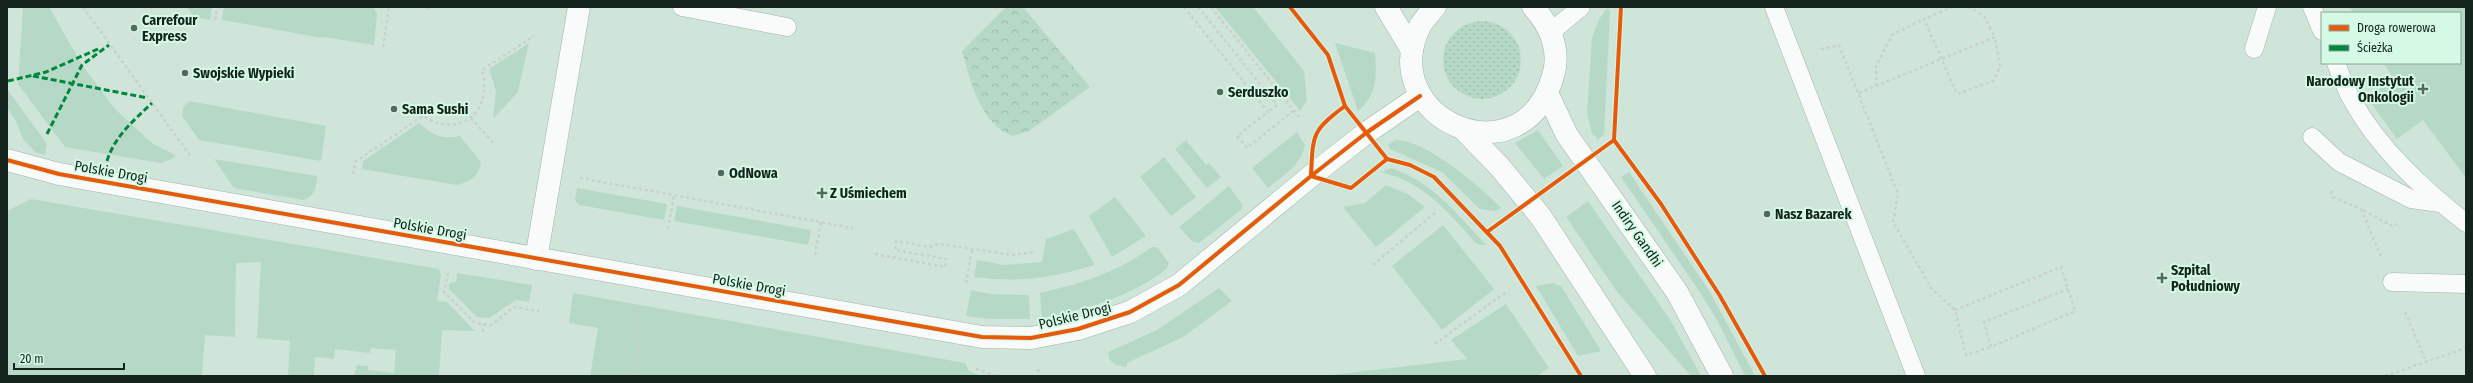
<svg xmlns="http://www.w3.org/2000/svg" width="2473" height="383" viewBox="0 0 2473 383" font-family="'Fira Sans Condensed',sans-serif">
  <style>
    .grass { fill: #b6d9c7 }
    .park { fill: url(#park-crowns) }
    .garden { fill: url(#garden-dots) }
    .lines { fill: none; stroke-linecap: round; stroke-linejoin: round }
    .service-casing { stroke: #a2b3ab; stroke-width: 19 }
    .minor-casing { stroke: #a2b3ab; stroke-width: 23 }
    .tertiary-casing { stroke: #a2b3ab; stroke-width: 23 }
    .path { stroke: #cad0cd; stroke-width: 2.5; stroke-dasharray: 3 3; stroke-linecap: butt }
    .service { stroke: #f8fbf9; stroke-width: 18 }
    .minor { stroke: #f8fbf9; stroke-width: 22 }
    .tertiary { stroke: #f8fbf9; stroke-width: 22 }
    .quiet { stroke: #00873e; stroke-width: 3; stroke-dasharray: 6 3; stroke-linecap: butt }
    .cycleway-casing { stroke: #d4fae6; stroke-width: 6 }
    .cycleway { stroke: #e8590c; stroke-width: 4 }
    .poi-dot { fill: #55675e; stroke: #d4fae6; stroke-width: 1.5 }
    .labels { text-anchor: middle; dominant-baseline: central; stroke-width: 4; stroke-linejoin: round; paint-order: stroke }
    .poi-label { font-size: 14px; font-weight: bold; fill: #14231c; stroke: #d4fae6; text-anchor: start }
    .street-label { font-size: 14px; fill: #14231c; stroke: #d4fae6 }
  </style>
  <defs>
    <pattern id="park-crowns" width="20" height="18" patternUnits="userSpaceOnUse"><rect width="20" height="18" fill="#b6d9c7"/><path d="M2 6a3 3 0 1 1 6 0M12 15a3 3 0 1 1 6 0" fill="none" stroke="#9cbaaa"/></pattern>
    <pattern id="garden-dots" width="8" height="8" patternUnits="userSpaceOnUse"><rect width="8" height="8" fill="#b6d9c7"/><path d="M2 2h.1M6 6h.1" fill="none" stroke="#9cbaaa" stroke-width="1.8" stroke-linecap="round"/></pattern>
  </defs>
  <rect width="100%" height="100%" fill="#cfe5da"/>
  <g class="grass">
    <polygon points="23,7 49,7 82,65 115,109 153,144 174,154 176,157 161,163 65,147 18,84"/>
    <polygon points="187,7 212,7 210,20 194,17"/>
    <polygon points="224,7 373,7 377,13 374,45 324,37 323,38 222,20"/>
    <polygon points="1215,7 1253,7 1304,71 1307,101 1300,111"/>
    <polygon points="2350,7 2466,7 2466,178 2423,120 2397,139 2368,99 2393,78 2384,63 2460,63 2460,13 2353,13"/>
    <polygon points="1606,9 1609,9 1610,12 1604,134 1598,140 1592,133 1587,114 1592,38 1598,21"/>
    <polygon points="529,43 518,92 493,119 496,91 489,69"/>
    <path d="M 1335,43 L 1375,53 C 1377,76 1377,95 1358,111 Z"/>
    <polygon points="7,89 47,144 45,155 35,152 23,139 17,123 7,107"/>
    <polygon points="189,101 326,126 321,161 199,140 182,116 183,108"/>
    <path d="M 419,123 C 433,135 442,140 460,136 L 481,162 C 478,177 472,181 457,185 L 362,169 L 363,161 Z"/>
    <polygon points="1538,130 1563,166 1544,179 1515,143"/>
    <path d="M 1297,132 L 1305,145 C 1301,166 1283,175 1268,188 L 1252,168 Z"/>
    <polygon points="1186,140 1206,165 1209,163 1221,177 1207,188 1175,149"/>
    <path d="M 1395,140 C 1423,138 1482,187 1501,208 L 1495,211 L 1480,209 L 1442,172 L 1390,149 L 1388,145 Z"/>
    <polygon points="1164,157 1196,197 1171,216 1140,177"/>
    <path d="M 214,159 L 317,176 C 316,187 315,197 303,200 L 234,188 Z"/>
    <path d="M 1391,168 C 1433,182 1457,214 1486,245 L 1477,244 C 1455,220 1434,194 1404,180 C 1397,176 1388,175 1381,172 Z"/>
    <polygon points="1629,172 1710,292 1755,376 1745,376 1716,318 1697,288 1621,177"/>
    <polygon points="1386,185 1408,194 1425,207 1376,247 1343,207 1365,203"/>
    <polygon points="1229,186 1242,204 1242,209 1199,243 1193,242 1179,227"/>
    <polygon points="577,188 667,204 664,220 579,205 575,200"/>
    <polygon points="1115,197 1146,236 1112,257 1089,216"/>
    <polygon points="31,199 439,269 441,275 437,301 447,302 475,331 442,330 439,376 354,376 357,365 368,366 368,370 394,373 396,350 371,348 370,353 335,349 334,359 315,357 314,376 288,376 290,341 257,338 261,262 236,263 235,337 205,335 202,376 7,376 7,211"/>
    <polygon points="1588,201 1671,321 1701,376 1691,376 1618,293 1566,217"/>
    <polygon points="677,206 811,230 808,245 674,221"/>
    <polygon points="1443,225 1494,289 1442,330 1392,266"/>
    <path d="M 1074,229 L 1095,265 C 1049,278 1023,283 974,277 L 977,260 L 1004,265 L 1042,262 L 1046,239 Z"/>
    <path d="M 1152,247 L 1157,247 L 1169,263 C 1167,272 1156,276 1149,281 C 1112,303 1083,309 1042,318 L 1040,293 C 1083,283 1115,273 1152,247 Z"/>
    <polygon points="457,273 532,285 529,302 516,300 489,318 477,317 449,289 449,284 456,281"/>
    <polygon points="1552,283 1561,286 1601,351 1578,356 1536,286"/>
    <polygon points="1219,288 1232,301 1183,337 1127,363 1127,367 1116,365 1109,359 1108,352 1157,330"/>
    <polygon points="971,290 990,294 1029,295 1030,319 989,319 966,316"/>
    <polygon points="573,293 965,363 969,371 982,376 590,376 598,328 569,323"/>
    <polygon points="1506,304 1549,368 1537,376 1322,376 1467,359 1451,340"/>
  </g>
  <path class="park" d="M 1006,7 L 1023,7 L 1090,87 L 1029,131 L 1013,136 C 981,125 970,81 962,51 Z"/>
  <circle class="garden" cx="1482" cy="60" r="39"/>
  <g class="lines">
    <g class="service-casing">
      <g id="service">
        <polyline points="682,7 787,27"/>
        <polyline points="1774,7 1916,376"/>
        <polyline points="2312,7 2322,31"/>
        <polyline points="1551,32 1581,7"/>
        <polyline points="2254,49 2267,7"/>
        <path d="M 2336,63 C 2341,75 2345,88 2352,100 C 2379,149 2423,189 2466,223"/>
        <polyline points="2312,137 2339,162 2411,199 2440,203"/>
        <polyline points="2392,282 2466,284"/>
      </g>
    </g>
    <g class="minor-casing">
      <g id="minor">
        <polyline points="7,160 59,174 863,316 982,337 1031,338 1078,329 1130,312 1179,285 1311,176 1366,133 1420,96"/>
        <polyline points="536,259 579,7"/>
      </g>
    </g>
    <g class="tertiary-casing">
      <g id="tertiary">
        <polyline points="1386,7 1412,50"/>
        <path d="M 1435,7 C 1430,13 1424,19 1420,26 C 1374,119 1522,184 1553,76 C 1561,51 1550,25 1533,7"/>
        <polyline points="1548,95 1567,135 1677,292 1722,376"/>
        <polyline points="1464,130 1499,166 1541,217 1645,376"/>
      </g>
    </g>
    <g class="path">
      <polyline points="83,7 191,157"/>
      <polyline points="420,7 432,9"/>
      <polyline points="1184,7 1268,112 1237,136 1247,148 1294,110"/>
      <polyline points="1198,7 1277,105 1268,112"/>
      <polyline points="1211,7 1300,118"/>
      <polyline points="1953,7 1924,19 1957,94 1993,81 2000,67 1995,37"/>
      <polyline points="215,20 217,7"/>
      <polyline points="383,47 389,7"/>
      <polyline points="1821,49 1839,45 1898,194 1893,222 1932,289 1955,310 1966,355 1991,347"/>
      <polyline points="1877,86 1876,66 1892,35 1924,19"/>
      <polyline points="1859,93 1995,37 1984,16 1969,7"/>
      <polyline points="471,118 495,145"/>
      <path d="M 353,174 L 355,162 L 423,116 C 461,140 493,111 482,70 L 534,36"/>
      <polyline points="580,178 853,228"/>
      <polyline points="2331,191 2333,197 2361,209"/>
      <polyline points="668,229 674,195"/>
      <polyline points="875,254 945,267 946,259 895,250 896,241 929,247 939,244 1012,255 1036,252"/>
      <polyline points="815,255 821,222"/>
      <polyline points="2381,256 2361,209 2392,226 2397,224"/>
      <polyline points="1373,265 1437,211"/>
      <polyline points="448,273 444,292 475,323 491,325 514,307 539,311"/>
      <polyline points="966,283 972,250"/>
      <polyline points="1955,310 2061,267 2075,311 1991,347 1984,322 2068,289"/>
      <polyline points="2405,312 2426,361"/>
      <polyline points="483,332 483,324"/>
      <polyline points="1435,344 1506,292"/>
      <polyline points="976,369 996,376"/>
      <polyline points="1038,369 1039,376"/>
      <polyline points="634,376 640,334 637,325 639,306"/>
      <polyline points="2385,376 2466,348"/>
    </g>
    <use href="#service" class="service"/>
    <use href="#minor" class="minor"/>
    <use href="#tertiary" class="tertiary"/>
    <g class="quiet">
      <polyline points="33,76 148,98"/>
      <polyline points="8,81 46,72 98,49"/>
      <polyline points="47,134 82,65 109,45"/>
      <path d="M 107,161 C 114,137 134,120 152,103"/>
    </g>
    <g class="cycleway-casing">
      <g id="cycleway">
        <polyline points="1290,7 1328,55 1345,106 1387,159 1410,165 1434,177 1500,246 1581,376"/>
        <polyline points="1621,7 1614,140 1661,204 1720,296 1765,376"/>
        <polyline points="7,160 59,174 863,316 982,337 1031,338 1078,329 1130,312 1179,285 1311,176 1366,133 1420,96"/>
        <polyline points="1311,176 1351,188 1387,159"/>
        <path d="M 1311,176 C 1313,135 1311,131 1345,106"/>
        <polyline points="1487,232 1614,140"/>
      </g>
    </g>
    <use href="#cycleway" class="cycleway"/>
  </g>
  <g class="poi-dot">
    <circle cx="134" cy="28" r="4"/>
    <circle cx="185" cy="73" r="4"/>
    <path d="M2421 83h4v4h4v4h-4v4h-4v-4h-4v-4h4z"/>
    <circle cx="1220" cy="92" r="4"/>
    <circle cx="394" cy="109" r="4"/>
    <circle cx="721" cy="173" r="4"/>
    <path d="M820 187h4v4h4v4h-4v4h-4v-4h-4v-4h4z"/>
    <circle cx="1767" cy="214" r="4"/>
    <path d="M2160 272h4v4h4v4h-4v4h-4v-4h-4v-4h4z"/>
  </g>
  <g class="labels">
    <g class="poi-label">
      <text x="142" y="20">Carrefour<tspan x="142" dy="16">Express</tspan></text>
      <text x="193" y="73">Swojskie Wypieki</text>
      <text x="2414" y="81" text-anchor="end">Narodowy Instytut<tspan x="2414" dy="16">Onkologii</tspan></text>
      <text x="1228" y="92">Serduszko</text>
      <text x="402" y="109">Sama Sushi</text>
      <text x="729" y="173">OdNowa</text>
      <text x="830" y="193">Z Uśmiechem</text>
      <text x="1775" y="214">Nasz Bazarek</text>
      <text x="2171" y="270">Szpital<tspan x="2171" dy="16">Południowy</tspan></text>
    </g>
    <g class="street-label">
      <text transform="translate(111 172) rotate(10)">Polskie Drogi</text>
      <text transform="translate(430 229) rotate(10)">Polskie Drogi</text>
      <text transform="translate(1637 234) rotate(55)">Indiry Gandhi</text>
      <text transform="translate(749 285) rotate(10)">Polskie Drogi</text>
      <text transform="translate(1075 316) rotate(-14)">Polskie Drogi</text>
    </g>
  </g>
  <rect width="2473" height="383" fill="none" stroke="#14231c" stroke-width="16"/>
  <rect x="2321" y="12" width="140" height="52" fill="#d4fae6" stroke="#87a495"/>
  <rect x="2329" y="25" width="20" height="6" fill="#e8590c" stroke="#87a495"/>
  <text x="2357" y="32" font-size="12" fill="#14231c">Droga rowerowa</text>
  <rect x="2329" y="45" width="20" height="6" fill="#00873e" stroke="#87a495"/>
  <text x="2357" y="52" font-size="12" fill="#14231c">Ścieżka</text>
  <path d="M14 363v6h110v-6" fill="none" stroke="#14231c" stroke-width="2"/>
  <text x="20" y="363" font-size="12" fill="#14231c" stroke="#d4fae6" stroke-width="3" paint-order="stroke">20 m</text>
</svg>
